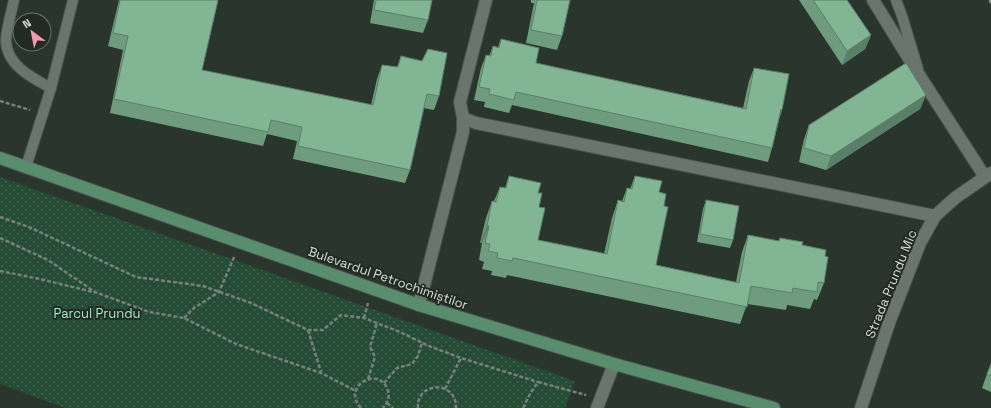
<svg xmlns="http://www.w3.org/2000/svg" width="991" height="408" viewBox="0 0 991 408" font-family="'Space Grotesk',sans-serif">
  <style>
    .park { fill: url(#park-dots) }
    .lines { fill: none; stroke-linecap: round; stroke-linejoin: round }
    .service-casing { stroke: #4a534d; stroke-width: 12 }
    .minor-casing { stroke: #4a534d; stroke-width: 14 }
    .primary-casing { stroke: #4a534d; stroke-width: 14 }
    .path { stroke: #77807a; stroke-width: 2.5; stroke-dasharray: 4 2; stroke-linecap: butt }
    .service { stroke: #69756d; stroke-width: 10 }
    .minor { stroke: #69756d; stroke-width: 12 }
    .primary { stroke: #588e6e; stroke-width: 12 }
    .rail { stroke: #858e88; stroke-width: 3; stroke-dasharray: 6 3; stroke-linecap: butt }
    .wall { fill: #6f9c7f }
    .shaded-wall { fill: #5a7f68 }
    .building { fill: #81b594; stroke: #5a7f68 }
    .labels { text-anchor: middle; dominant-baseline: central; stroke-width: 4; stroke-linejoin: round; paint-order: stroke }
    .street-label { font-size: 13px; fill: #d8dfda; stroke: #212b24 }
    .park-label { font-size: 13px; fill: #9fedbc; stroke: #212b24 }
  </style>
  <defs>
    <pattern id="park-dots" width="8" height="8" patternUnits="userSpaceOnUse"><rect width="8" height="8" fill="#254c35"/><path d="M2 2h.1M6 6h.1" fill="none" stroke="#446552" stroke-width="1.8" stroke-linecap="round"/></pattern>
  </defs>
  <rect width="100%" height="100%" fill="#2a352e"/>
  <polygon class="park" points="0,177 575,381 565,408 65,408 0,384"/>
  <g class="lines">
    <g class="service-casing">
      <g id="service">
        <path d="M 14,0 C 12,10 6,30 6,40 C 6,65 32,78 51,88"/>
        <polyline points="896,0 902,16 918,69"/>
        <polyline points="26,167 51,88 73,0"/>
      </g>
    </g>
    <g class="minor-casing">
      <g id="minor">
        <polyline points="873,0 921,78 985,177"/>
        <polyline points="463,118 460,102 486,0"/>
        <polyline points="419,305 463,132 463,118 476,123 935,216"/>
        <polyline points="597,408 614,364"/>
        <polyline points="861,408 889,323 920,243 935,216 955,198 991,173"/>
      </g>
    </g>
    <g class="primary-casing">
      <polyline id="primary" points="0,158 419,305 614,364 774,408"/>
    </g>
    <g class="path">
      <polyline points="0,101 30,110"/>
      <polyline points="0,217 29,227 136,277 203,286 251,303 308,330 323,330 341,315 364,318 400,332 429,346 461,358"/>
      <polyline points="0,238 48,260 95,292 149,312 184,318 236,344 321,373 356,391"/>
      <polyline points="0,271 40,279 93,292"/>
      <polyline points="184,318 194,308 219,292 235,255"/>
      <polyline points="364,318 368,303"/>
      <polyline points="308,330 321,372"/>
      <polyline points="368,379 375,357 370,347 377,323"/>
      <polyline points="384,383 397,368 412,364 418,356 422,343"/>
      <polyline points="445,389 461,358 538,382"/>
      <polyline points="387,403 393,408"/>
      <path d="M 361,408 C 340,385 381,365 388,391 C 390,398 387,403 383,408"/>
      <path d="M 418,408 C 416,381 457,380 456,408"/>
      <polyline points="523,408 531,392 538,382 586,395"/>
    </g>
    <use href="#service" class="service"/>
    <use href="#minor" class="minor"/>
    <use href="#primary" class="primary"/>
    <polyline class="rail" points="990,0 991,3"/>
  </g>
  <g class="wall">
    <polygon points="119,0 218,0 202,70 371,105 377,79 382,65 397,67 401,56 439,96 434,110 423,108 410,170 405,183 293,159 297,141 267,134 263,146 110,113 123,50 108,46"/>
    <polygon points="374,0 432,0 428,20 423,33 370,23"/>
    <polygon points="531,0 570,0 562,36 557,50 526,43 534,3 531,3"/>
    <polygon points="799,0 847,0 871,35 865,49 842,65"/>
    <polygon points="501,39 536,63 743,108 749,81 754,68 782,110 779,120 772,148 768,162 512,105 509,113 484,107 485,102 474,100 481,68 486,55 489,56 493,46 498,47"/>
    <polygon points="926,95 920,109 826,170 799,162 804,139 809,125"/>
    <polygon points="509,176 538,193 539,207 538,240 604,254 612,218 618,200 622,201 627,188 630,189 635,176 659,192 664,206 656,265 736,282 742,252 748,235 779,241 780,238 802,245 825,256 824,283 817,300 814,299 810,309 787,305 786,310 747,304 740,324 507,275 506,278 491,275 492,271 482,269 484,262 479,260 482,243 480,243 486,218 492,201 494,201 500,187 505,188"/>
    <polygon points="706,200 733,240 730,248 697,242 703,209"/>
    <polygon points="991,364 991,392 982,388 987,374"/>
  </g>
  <g class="shaded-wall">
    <polygon points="871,35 865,49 842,65 847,51"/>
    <polygon points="926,95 920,109 826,170 831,156"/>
    <polygon points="487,226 489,226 482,243 480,243"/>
  </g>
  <g class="building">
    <polygon points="120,0 218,0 202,70 373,105 382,65 398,67 401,56 422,61 428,49 447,53 439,96 427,94 410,170 298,146 302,127 271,120 268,132 114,99 128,36 113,33"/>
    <polygon points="376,0 432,0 428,20 374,10"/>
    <polygon points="537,0 570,0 562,36 531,30"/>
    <polygon points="813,0 847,0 871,35 847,51"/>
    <polygon points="501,39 539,48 536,63 746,109 754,68 789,74 782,110 781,109 772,148 516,92 514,100 489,94 490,89 479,87 486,55 491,56 493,46 499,48"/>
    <polygon points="906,63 926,95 831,156 804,148 809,125"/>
    <polygon points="509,176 541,183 538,193 542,193 539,207 545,208 538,240 607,254 618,200 624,202 627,188 632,189 635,176 662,181 659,192 666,194 664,206 668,207 656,265 739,283 748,235 779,241 780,238 803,242 802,245 826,250 825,256 828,257 824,283 818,282 817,292 793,288 792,293 751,286 747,307 513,258 512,261 497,258 498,253 488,251 490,244 485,243 489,226 487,226 492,201 496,202 500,187 506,188"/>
    <polygon points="706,200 739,206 733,240 700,234"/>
    <polygon points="991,364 991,376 987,374"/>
  </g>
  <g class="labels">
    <g class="street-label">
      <text transform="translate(388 278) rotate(19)">Bulevardul Petrochimiștilor</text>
      <text transform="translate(891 284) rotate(-68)">Strada Prundu Mic</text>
    </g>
    <g class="park-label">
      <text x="97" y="313">Parcul Prundu</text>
    </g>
  </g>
  <g transform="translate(32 32) rotate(328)"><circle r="19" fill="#212b24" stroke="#6a736d"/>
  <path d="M0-3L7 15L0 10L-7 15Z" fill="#f29aad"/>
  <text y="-6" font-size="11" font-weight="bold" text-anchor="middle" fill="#d8dfda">N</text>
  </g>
</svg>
